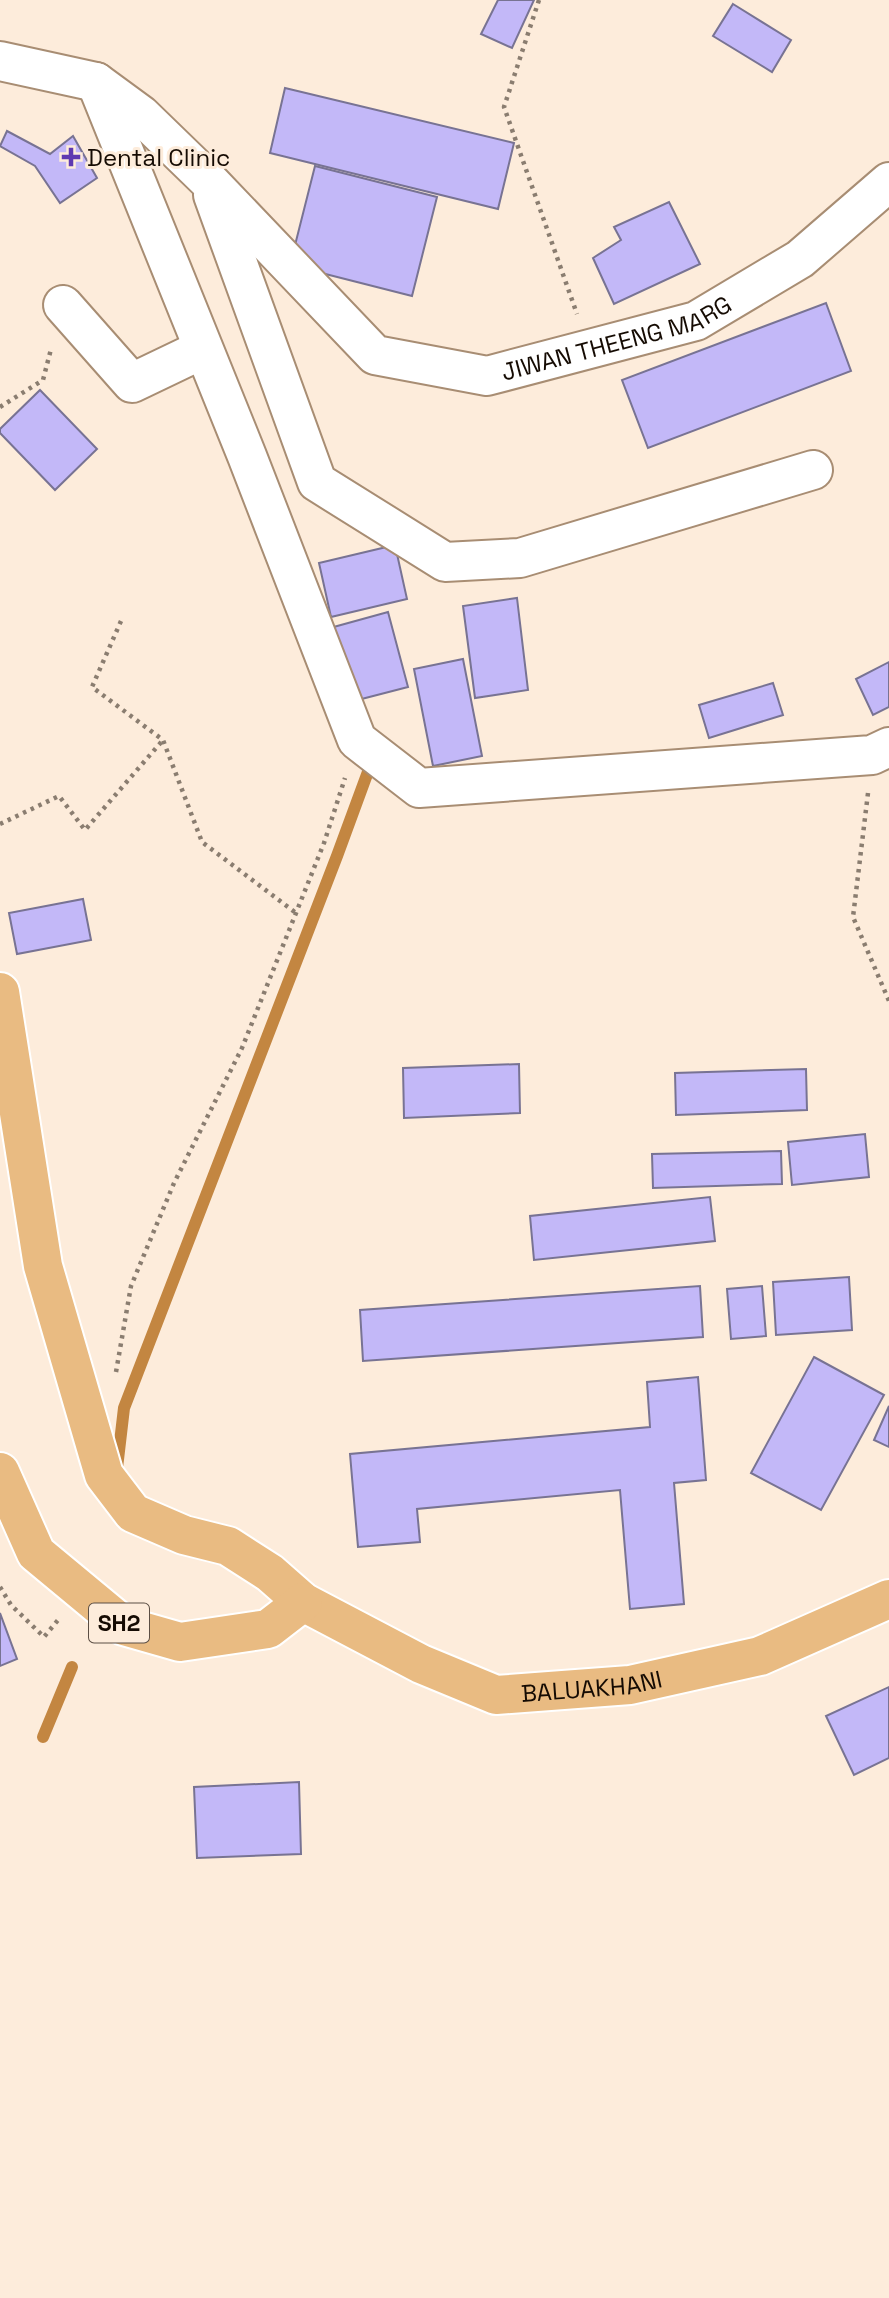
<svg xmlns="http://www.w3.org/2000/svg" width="889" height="2298" viewBox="0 0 889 2298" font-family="'Space Grotesk',sans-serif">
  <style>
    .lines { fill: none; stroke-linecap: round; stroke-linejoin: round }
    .stream { stroke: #c38641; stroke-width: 12 }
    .building { fill: #c3b8f8; stroke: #787393; stroke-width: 2 }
    .minor-casing { stroke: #a88d73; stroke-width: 42 }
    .major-casing { stroke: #fff; stroke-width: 42 }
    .path { stroke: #8a7d70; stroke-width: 4.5; stroke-dasharray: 3.5 5; stroke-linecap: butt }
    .minor { stroke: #fff; stroke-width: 38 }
    .major { stroke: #e9bb82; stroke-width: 38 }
    .poi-dot { fill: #5f39b1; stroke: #fdecdb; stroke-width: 2.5 }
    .labels { text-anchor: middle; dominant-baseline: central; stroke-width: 6; stroke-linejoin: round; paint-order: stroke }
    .shield { fill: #fdecdb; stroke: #5b4e44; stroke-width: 2 }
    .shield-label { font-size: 23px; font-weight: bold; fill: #150b03 }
    .poi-label { font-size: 24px; fill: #150b03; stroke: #fdecdb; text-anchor: start }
    .street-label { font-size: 24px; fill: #150b03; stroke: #fdecdb }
  </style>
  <rect width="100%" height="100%" fill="#fdecdb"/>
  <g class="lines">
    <g class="stream">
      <polyline points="117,1468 124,1408 337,856 369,769"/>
      <polyline points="43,1737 72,1667"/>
    </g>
  </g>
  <g class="building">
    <polygon points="498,0 534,0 512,48 481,34"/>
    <polygon points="733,4 791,40 772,72 713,36"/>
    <polygon points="285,88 514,143 498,209 270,153"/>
    <polygon points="7,131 50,154 73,136 97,178 60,203 35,166 0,146"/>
    <polygon points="315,166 437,197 412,296 290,265"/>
    <polygon points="669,202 700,264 614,304 593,258 621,240 614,227"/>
    <polygon points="826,303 851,371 648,448 622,380"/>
    <polygon points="40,390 97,449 55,490 0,433 0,429"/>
    <polygon points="395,545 407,599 331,617 319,563"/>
    <polygon points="517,598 528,690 475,698 463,606"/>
    <polygon points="388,612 408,687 350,702 330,628"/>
    <polygon points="463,659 482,756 433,766 414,669"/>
    <polygon points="889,662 889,707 873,715 856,679"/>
    <polygon points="773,683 783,715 709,738 699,705"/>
    <polygon points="83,899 91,940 17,954 9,913"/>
    <polygon points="519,1064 520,1113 404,1118 403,1068"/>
    <polygon points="806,1069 807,1110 676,1115 675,1073"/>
    <polygon points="865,1134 869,1177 792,1185 788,1142"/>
    <polygon points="781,1151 782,1184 653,1188 652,1154"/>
    <polygon points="710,1197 715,1241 534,1260 530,1216"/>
    <polygon points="849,1277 852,1330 776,1335 773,1282"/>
    <polygon points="700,1286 703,1337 363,1361 360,1310"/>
    <polygon points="762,1286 766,1336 731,1339 727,1289"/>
    <polygon points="814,1357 884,1395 821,1510 751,1473"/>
    <polygon points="698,1377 706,1480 674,1483 684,1604 630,1609 620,1490 417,1509 420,1542 358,1547 350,1454 650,1427 647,1382"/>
    <polygon points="889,1406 889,1447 874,1440"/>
    <polygon points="0,1613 17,1659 0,1666"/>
    <polygon points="889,1687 889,1758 854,1775 826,1716"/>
    <polygon points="299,1782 301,1854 197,1858 194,1787"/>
  </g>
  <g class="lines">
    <g class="minor-casing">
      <g id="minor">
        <path id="s1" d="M 0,61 L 96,82 L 141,115 L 208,180 L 375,355 L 487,376 L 696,321 L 800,259 L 889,182"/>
        <polyline points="96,82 247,456 357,740 419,788 872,755 889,747"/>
        <polyline points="213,195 317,482 445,562 520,558 813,470"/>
        <polyline points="63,305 132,383 203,349"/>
      </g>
    </g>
    <g class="major-casing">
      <g id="major">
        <path id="s2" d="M 0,992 L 43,1266 L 104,1475 L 133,1513 L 184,1535 L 228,1546 L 270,1573 L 303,1602 L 421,1664 L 496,1695 L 630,1685 L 760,1656 L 889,1599"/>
        <polyline points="0,1472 36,1553 124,1626 180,1642 268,1629 303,1602"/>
      </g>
    </g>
    <g class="path">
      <polyline points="539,0 504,107 577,314"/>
      <polyline points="0,407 43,380 51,349"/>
      <polyline points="121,621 92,687 163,740 202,842 296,913"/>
      <polyline points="868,793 853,917 889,1001"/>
      <polyline points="0,824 59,796 85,830 163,740"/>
      <polyline points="116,1372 131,1286 174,1183 242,1048 324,843 345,778"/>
      <polyline points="0,1587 11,1605 44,1637 58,1620"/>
    </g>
    <use href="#minor" class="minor"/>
    <use href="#major" class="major"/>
  </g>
  <path class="poi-dot" d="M67.5 146.5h7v7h7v7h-7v7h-7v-7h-7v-7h7z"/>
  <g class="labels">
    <rect class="shield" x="89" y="1603.5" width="60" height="39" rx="5"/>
    <g class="shield-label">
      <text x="119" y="1623">SH2</text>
    </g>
    <g class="poi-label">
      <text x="87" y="157">Dental Clinic</text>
    </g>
    <g class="street-label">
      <text stroke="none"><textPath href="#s1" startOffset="738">JIWAN THEENG MARG</textPath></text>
      <text stroke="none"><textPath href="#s2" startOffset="1048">BALUAKHANI</textPath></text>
    </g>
  </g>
</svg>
